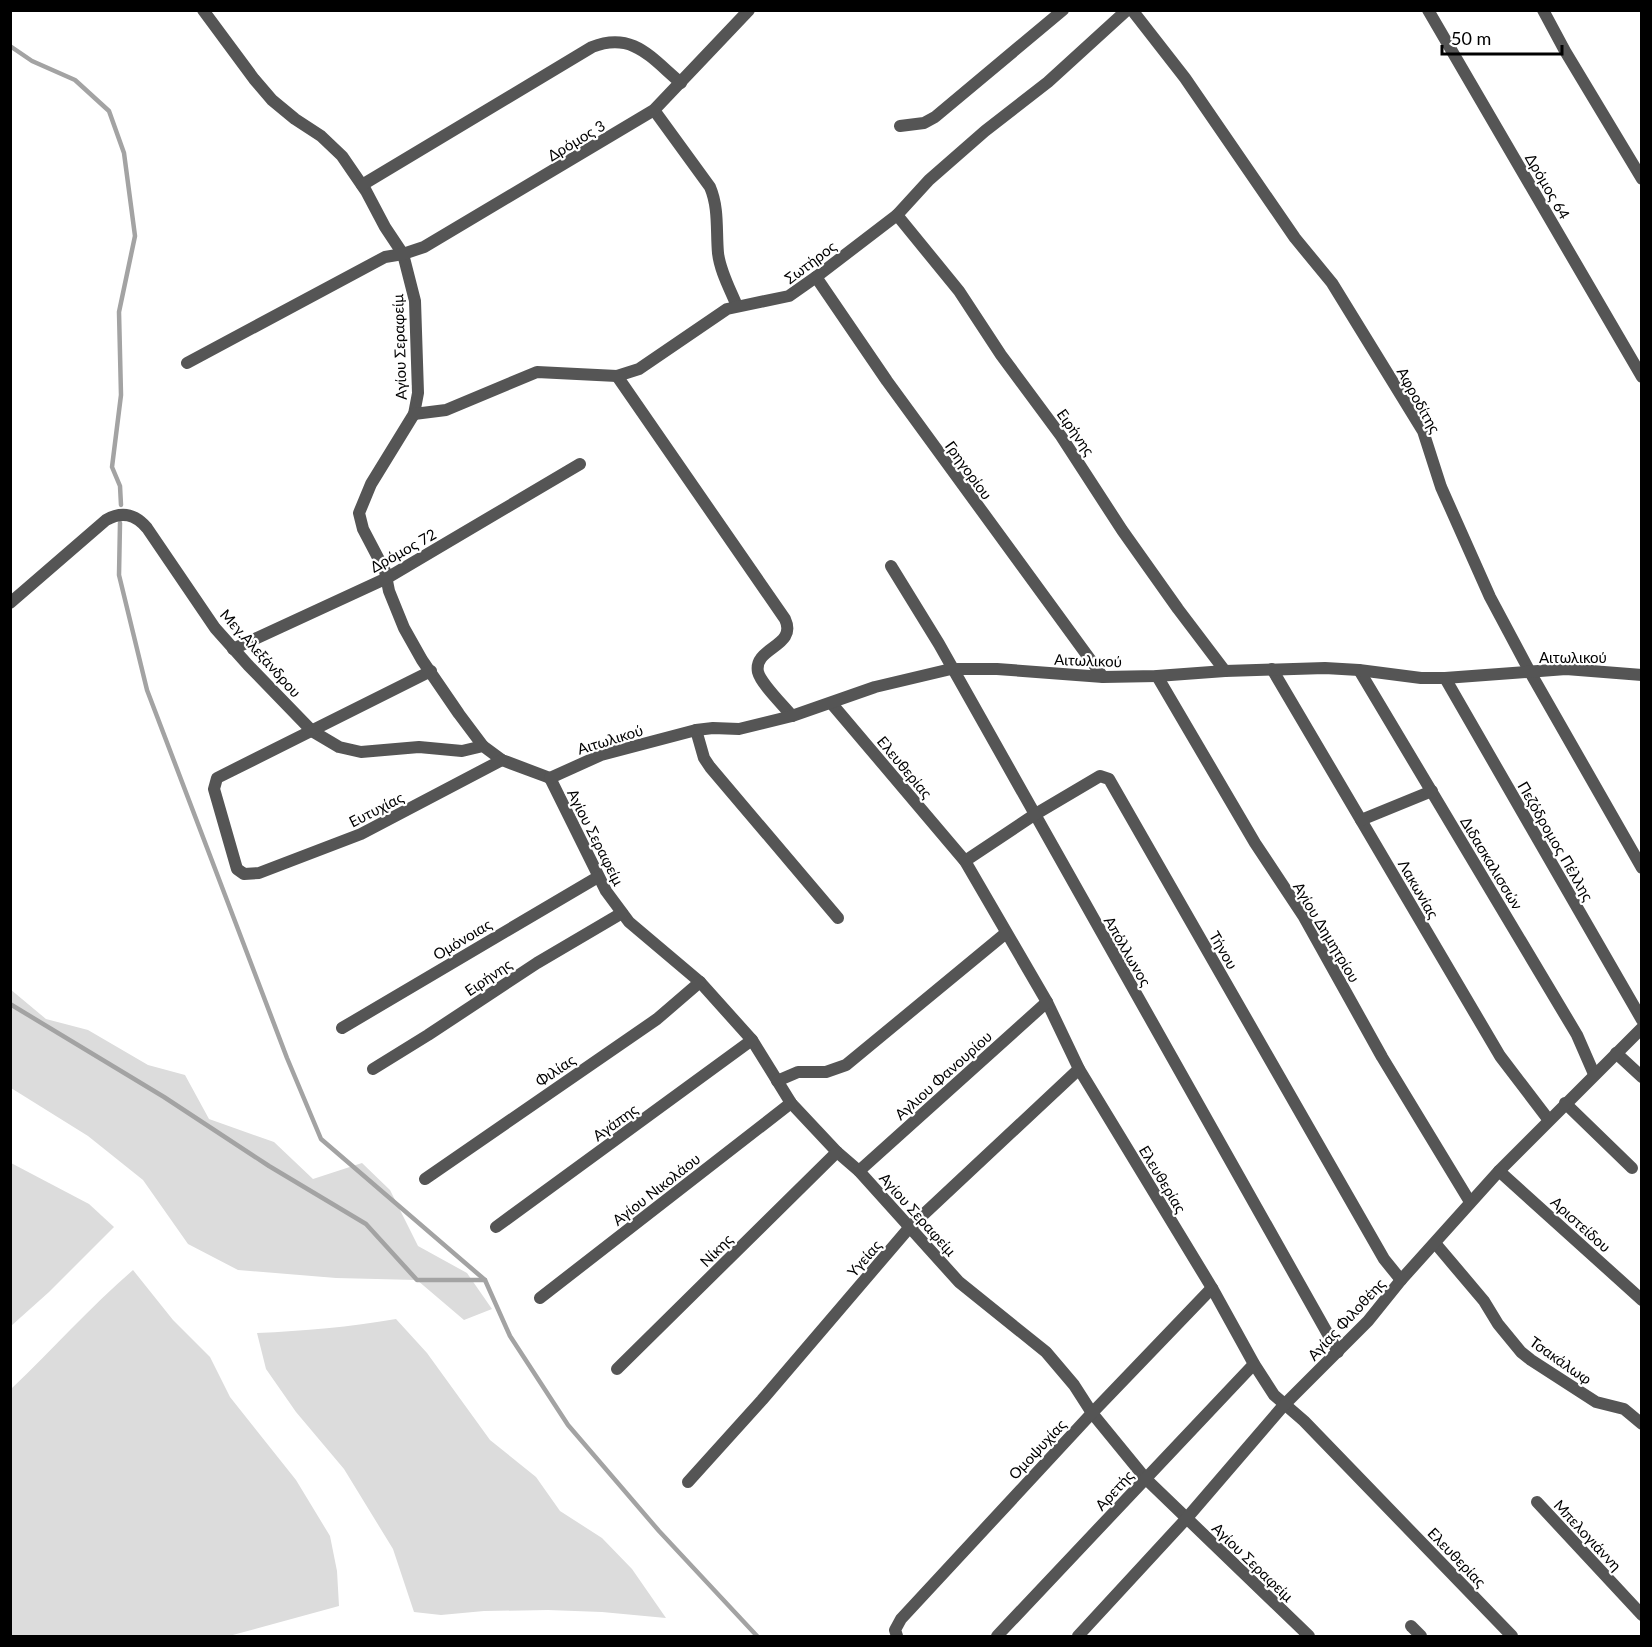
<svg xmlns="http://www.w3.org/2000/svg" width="1652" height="1647" viewBox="0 0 1652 1647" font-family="Lato,sans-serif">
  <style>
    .green { fill: #dcdcdc }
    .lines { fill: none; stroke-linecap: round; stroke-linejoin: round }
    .stream { stroke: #a3a3a3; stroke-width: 4.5 }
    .minor { stroke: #555; stroke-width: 12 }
    .tertiary { stroke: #555; stroke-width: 12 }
    .labels { text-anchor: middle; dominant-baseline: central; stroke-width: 4.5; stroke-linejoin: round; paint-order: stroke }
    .street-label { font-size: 15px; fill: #000; stroke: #fff }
  </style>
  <rect width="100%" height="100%" fill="#fff"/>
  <g class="green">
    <polygon points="10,989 46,1019 88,1030 148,1065 185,1075 209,1119 274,1142 313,1179 362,1163 390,1190 418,1246 467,1273 492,1309 464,1320 417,1280 336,1278 238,1270 188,1244 143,1180 88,1136 11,1088"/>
    <polygon points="11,1163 89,1204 114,1227 49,1292 11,1326"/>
    <path d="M 133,1270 L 173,1320 L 210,1357 L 230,1397 L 296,1480 L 330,1536 L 337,1571 L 339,1606 L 229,1636 L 11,1636 L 11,1389 C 52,1350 90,1307 133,1270 Z"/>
    <path d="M 396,1319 L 427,1353 L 490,1440 L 536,1477 L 560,1511 L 602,1538 L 632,1569 L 666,1618 L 602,1612 L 548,1610 L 484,1611 L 441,1615 L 414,1612 L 393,1549 L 344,1469 L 296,1412 L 266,1369 L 257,1333 C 304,1331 350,1327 396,1319 Z"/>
  </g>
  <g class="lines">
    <g class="stream">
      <polyline points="10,46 32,61 75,80 109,111 124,153 135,236 119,312 121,395 112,467 120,486 121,505"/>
      <polyline points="120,523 119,575 147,690 287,1058 321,1139 485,1280 510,1336 568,1425 659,1531 757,1636"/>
      <polyline points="10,1004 164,1097 269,1166 366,1224 417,1280 485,1280"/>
    </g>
    <g class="minor">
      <polyline points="203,10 254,79 272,100 295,119 321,136 342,156 366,191 385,227 403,254 415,301 418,393 414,414 371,484 359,513 363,529 385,571 389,591 404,628 422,660 459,714 483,746"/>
      <polyline points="1132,10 1185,78 1295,238 1332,283 1423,431 1441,487 1490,597 1530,672 1642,868"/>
      <polyline points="1428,10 1642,377"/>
      <polyline points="1543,10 1565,51 1642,179"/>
      <path d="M 654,110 L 710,187 C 719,208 716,231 718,253 C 720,271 730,289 737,306"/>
      <polyline points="900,126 924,123 935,117 1063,10"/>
      <path d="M 362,185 L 592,47 C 633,31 651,58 681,83"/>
      <polyline points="897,215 959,291 1001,355 1061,436 1122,530 1178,609 1225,671"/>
      <polyline points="816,277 887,381 1103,677"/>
      <polyline points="187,363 385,257 403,254 424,247 654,110 749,10"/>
      <path d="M 617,376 L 785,619 C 798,647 753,647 758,672 C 761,684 784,706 792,716"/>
      <polyline points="414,414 446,410 537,372 617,376 639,369 727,309 789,296 816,277 897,215 929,180 985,131 1048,82 1127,10"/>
      <polyline points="891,566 939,644 1338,1352"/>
      <path d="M 10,603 L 106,520 C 122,511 135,514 147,528 L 215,628 L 248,665 L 312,731 L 339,747 L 361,752 L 419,747 L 462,751 L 483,746 L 502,760 L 550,778"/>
      <polyline points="233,649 387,578 580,464"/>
      <polyline points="1272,669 1500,1056 1548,1119"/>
      <polyline points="1359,670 1577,1035 1594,1074"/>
      <polyline points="431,671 217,778 214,789 237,869 244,874 259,873 361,834 502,760"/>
      <polyline points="1157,676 1255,843 1304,917 1382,1057 1470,1202"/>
      <polyline points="1445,678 1642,1020"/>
      <polyline points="832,704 965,861 1047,1002 1079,1069 1212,1288 1254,1364 1274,1395 1304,1421 1512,1636"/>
      <polyline points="696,730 704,758 710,767 838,918"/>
      <polyline points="550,778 606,891 629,922 700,982 752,1040 791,1103 837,1152 859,1171 959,1282 1046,1352 1074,1385 1092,1413 1146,1479 1309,1636"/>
      <polyline points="550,778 601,755 696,730 713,728 739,729 792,716 875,687 951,669 997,669 1103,677 1157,676 1225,671 1325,668 1359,670 1421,678 1445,678 1566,669 1642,675"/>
      <polyline points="1361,820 1432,791"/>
      <polyline points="965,861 1034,815 1100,776 1109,779 1384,1259 1401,1280"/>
      <polyline points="342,1028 598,877"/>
      <polyline points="1616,1053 1642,1077"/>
      <polyline points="373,1069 428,1035 537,963 622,913"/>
      <polyline points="777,1081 798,1072 826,1072 846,1065 1006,933"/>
      <polyline points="1565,1103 1632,1168"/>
      <polyline points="859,1171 1047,1002"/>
      <polyline points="1499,1171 1642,1300"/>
      <polyline points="425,1179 657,1019 700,982"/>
      <polyline points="496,1227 752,1040"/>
      <polyline points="1435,1243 1484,1301 1498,1324 1521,1352 1531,1360 1596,1402 1624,1409 1642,1424"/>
      <polyline points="540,1298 791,1103"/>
      <polyline points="617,1369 837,1152"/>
      <polyline points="688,1482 762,1400 909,1228 1079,1069"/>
      <polyline points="1537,1502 1642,1615"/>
      <polyline points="1411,1626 1421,1636"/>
      <polyline points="897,1636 895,1630 901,1619 1092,1413 1212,1288"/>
      <polyline points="997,1636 1254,1364"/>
    </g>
    <polyline class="tertiary" points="1078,1636 1186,1519 1284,1405 1368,1321 1401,1280 1499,1171 1642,1028"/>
  </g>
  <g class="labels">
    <g class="street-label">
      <text transform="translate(576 140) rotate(-31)">Δρόμος 3</text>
      <text transform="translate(1548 186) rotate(60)">Δρόμος 64</text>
      <text transform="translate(810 262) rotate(-37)">Σωτήρος</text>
      <text transform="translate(399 347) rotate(-92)">Αγίου Σεραφείμ</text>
      <text transform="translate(1419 400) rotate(61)">Αφροδίτης</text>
      <text transform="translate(1076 432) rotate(55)">Ειρήνης</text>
      <text transform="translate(969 470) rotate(54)">Γρηγορίου</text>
      <text transform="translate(403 550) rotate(-29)">Δρόμος 72</text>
      <text transform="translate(261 653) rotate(48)">Μεγ.Αλεξάνδρου</text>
      <text x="1573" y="657">Αιτωλικού</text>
      <text transform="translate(1088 660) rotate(2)">Αιτωλικού</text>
      <text transform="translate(610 739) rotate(-17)">Αιτωλικού</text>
      <text transform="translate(905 767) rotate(50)">Ελευθερίας</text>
      <text transform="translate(376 809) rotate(-27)">Ευτυχίας</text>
      <text transform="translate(596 837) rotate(63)">Αγίου Σεραφείμ</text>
      <text transform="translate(1556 841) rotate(60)">Πεζόδρομος Πέλλης</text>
      <text transform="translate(1492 863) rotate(59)">Διδασκαλισσών</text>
      <text transform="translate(1419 889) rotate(60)">Λακωνίας</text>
      <text transform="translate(1327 932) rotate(59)">Αγίου Δημητρίου</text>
      <text transform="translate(462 939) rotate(-31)">Ομόνοιας</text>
      <text transform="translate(1224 950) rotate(60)">Τήνου</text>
      <text transform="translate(1128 951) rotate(60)">Απόλλωνος</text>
      <text transform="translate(488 977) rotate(-34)">Ειρήνης</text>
      <text transform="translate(555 1070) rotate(-34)">Φιλίας</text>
      <text transform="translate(943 1075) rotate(-42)">Αγλιου Φανουρίου</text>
      <text transform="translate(615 1122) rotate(-36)">Αγάπης</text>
      <text transform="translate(1163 1179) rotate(59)">Ελευθερίας</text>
      <text transform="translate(656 1189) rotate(-38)">Αγίου Νικολάου</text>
      <text transform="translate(918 1214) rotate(48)">Αγίου Σεραφείμ</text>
      <text transform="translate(1581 1224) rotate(42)">Αριστείδου</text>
      <text transform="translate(716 1250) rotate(-45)">Νίκης</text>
      <text transform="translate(864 1258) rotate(-49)">Υγείας</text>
      <text transform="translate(1346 1319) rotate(-47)">Αγίας Φιλοθέης</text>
      <text transform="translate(1561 1360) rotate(35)">Τσακάλωφ</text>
      <text transform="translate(1037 1449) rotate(-47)">Ομοψυχίας</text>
      <text transform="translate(1114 1490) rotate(-47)">Αρετής</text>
      <text transform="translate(1588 1535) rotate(47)">Μπελογιάννη</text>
      <text transform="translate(1457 1557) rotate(46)">Ελευθερίας</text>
      <text transform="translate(1253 1562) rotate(44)">Αγίου Σεραφείμ</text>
    </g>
  </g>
  <rect width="1652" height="1647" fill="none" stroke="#000000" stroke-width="24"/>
  <path d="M1442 45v9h120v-9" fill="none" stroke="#000000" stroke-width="3"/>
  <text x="1451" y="45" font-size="18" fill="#000000" stroke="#ffffff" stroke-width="4.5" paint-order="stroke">50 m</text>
</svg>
